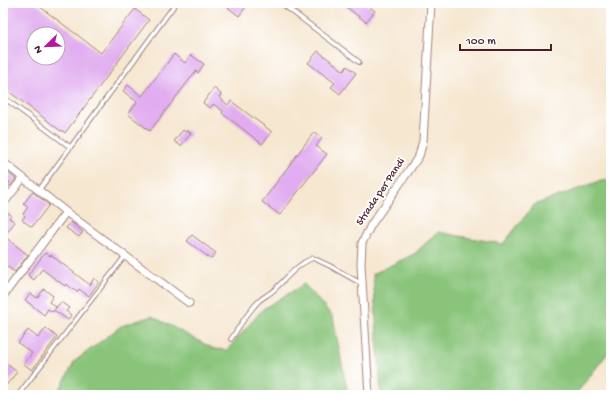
<svg xmlns="http://www.w3.org/2000/svg" width="614" height="398" viewBox="0 0 614 398" font-family="'Gochi Hand',sans-serif">
  <style>
    .green { fill: #89c47a; stroke: #6a7252 }
    .building { fill: #e1adf0; fill-rule: evenodd }
    .lines { fill: none; stroke-linecap: round; stroke-linejoin: round }
    .lane-casing { stroke: #a0837e; stroke-width: 5.5 }
    .street-casing { stroke: #a0837e; stroke-width: 9 }
    .lane { stroke: #fff; stroke-width: 3.5 }
    .street { stroke: #fff; stroke-width: 7 }
    .labels { text-anchor: middle; dominant-baseline: central; stroke-width: 4; stroke-linejoin: round; paint-order: stroke }
    .street-label { font-size: 11px; fill: #4a1f2b; stroke: #fff }
  </style>
  <rect width="100%" height="100%" fill="#fff"/>
  <filter id="ink" filterUnits="userSpaceOnUse"><feTurbulence type="fractalNoise" baseFrequency=".025" numOctaves="2"/><feDisplacementMap in="SourceGraphic" scale="8" xChannelSelector="R" yChannelSelector="G"/><feConvolveMatrix kernelMatrix="1 2 1 2 8 2 1 2 1" color-interpolation-filters="sRGB"/></filter>
  <filter id="wash" filterUnits="userSpaceOnUse"><feTurbulence type="fractalNoise" baseFrequency=".012" numOctaves="4" result="noise"/><feDisplacementMap in="SourceGraphic" scale="16" xChannelSelector="R" yChannelSelector="G"/><feGaussianBlur stdDeviation="0.9" result="paint"/><feColorMatrix in="noise" values="0 0 0 0 0 0 0 0 0 0 0 0 0 0 0 0 0 1.4 0 .05"/><feComposite in="paint" operator="in"/></filter>
  <g filter="url(#wash)">
    <rect width="100%" height="100%" fill="#f6e7d0"/>
    <g class="green">
      <polygon points="611,179 611,349 575,395 381,395 373,274 414,254 438,232 503,244 534,205 597,182"/>
      <polygon points="304,284 333,317 348,395 57,395 75,361 121,326 152,316 214,349 227,350 263,309"/>
    </g>
    <g id="blocks">
      <g class="building">
        <path d="M 3,3 L 35,3 L 101,53 L 135,9 L 149,20 L 65,133 L 62,130 L 61,131 L 3,87 ZM 34,34 L 58,34 L 58,58 L 34,58 Z"/>
        <polygon points="222,3 249,3 239,16"/>
        <polygon points="341,3 364,3 375,11 366,22"/>
        <polygon points="318,51 344,71 347,66 356,73 340,94 331,87 335,83 308,63"/>
        <polygon points="174,54 185,63 191,55 204,64 198,73 196,71 150,131 128,114 137,102 123,91 128,85 142,96"/>
        <polygon points="214,88 221,94 219,97 228,105 231,101 272,132 262,144 222,113 223,111 213,104 210,108 203,103"/>
        <polygon points="183,130 185,132 187,130 191,133 181,146 174,141"/>
        <polygon points="314,132 322,138 316,146 327,154 280,215 262,202"/>
        <polygon points="3,169 16,179 10,186 8,185 10,182 3,177"/>
        <polygon points="33,192 49,205 32,227 22,220 25,216 23,214 28,207 23,204"/>
        <polygon points="7,212 11,215 9,218 15,222 4,236 28,255 15,272 3,264 3,217"/>
        <polygon points="71,222 83,232 79,237 66,228"/>
        <polygon points="192,235 216,253 211,259 187,241"/>
        <polygon points="45,253 50,256 51,255 90,285 94,278 99,282 89,296 79,289 77,292 66,284 65,286 42,269 34,280 28,275"/>
        <polygon points="44,289 53,296 49,302 56,307 55,309 61,302 69,308 66,311 71,315 68,320 54,310 53,312 48,309 44,315 25,300 30,293 37,298"/>
        <polygon points="46,328 57,337 32,370 24,364 32,353 18,343 28,330 38,338"/>
        <polygon points="3,361 17,372 3,389"/>
      </g>
    </g>
  </g>
  <g filter="url(#ink)">
    <use href="#blocks" fill-opacity="0" stroke="#a0837e" stroke-width="1"/>
    <g class="lines">
      <g class="lane-casing">
        <g id="lane">
          <polyline points="281,3 359,62"/>
          <polyline points="3,97 70,147"/>
          <polyline points="39,190 176,3"/>
          <path d="M 231,339 C 240,326 248,311 260,300 C 265,296 271,293 275,289 C 287,278 297,264 313,258 L 330,266 L 362,284"/>
          <polyline points="18,395 126,255"/>
        </g>
      </g>
      <g class="street-casing">
        <g id="street">
          <polyline points="3,162 66,212 189,303"/>
          <polyline points="3,204 23,178"/>
          <polyline points="3,296 66,212"/>
          <polyline points="369,395 361,265 362,243 371,225 419,156 423,141 431,3"/>
        </g>
      </g>
      <use href="#lane" class="lane"/>
      <use href="#street" class="street"/>
    </g>
  </g>
  <g class="labels">
    <g class="street-label">
      <text transform="translate(381 192) rotate(-56)">Strada per Pandi</text>
    </g>
  </g>
  <rect width="614" height="398" fill="none" stroke="#fff" stroke-width="16"/>
  <g transform="translate(46 46) rotate(247)"><circle r="19" fill="#ffffff" stroke="#b7a5aa"/>
  <path d="M0-3L7 15L0 10L-7 15Z" fill="#b5179e"/>
  <text y="-6" font-size="11" font-weight="bold" text-anchor="middle" fill="#4a1f2b">N</text>
  </g>
  <path d="M460 44v6h91v-6" fill="none" stroke="#4a1f2b" stroke-width="2"/>
  <text x="466" y="44" font-size="12" fill="#4a1f2b" stroke="#ffffff" stroke-width="3" paint-order="stroke">100 m</text>
</svg>
